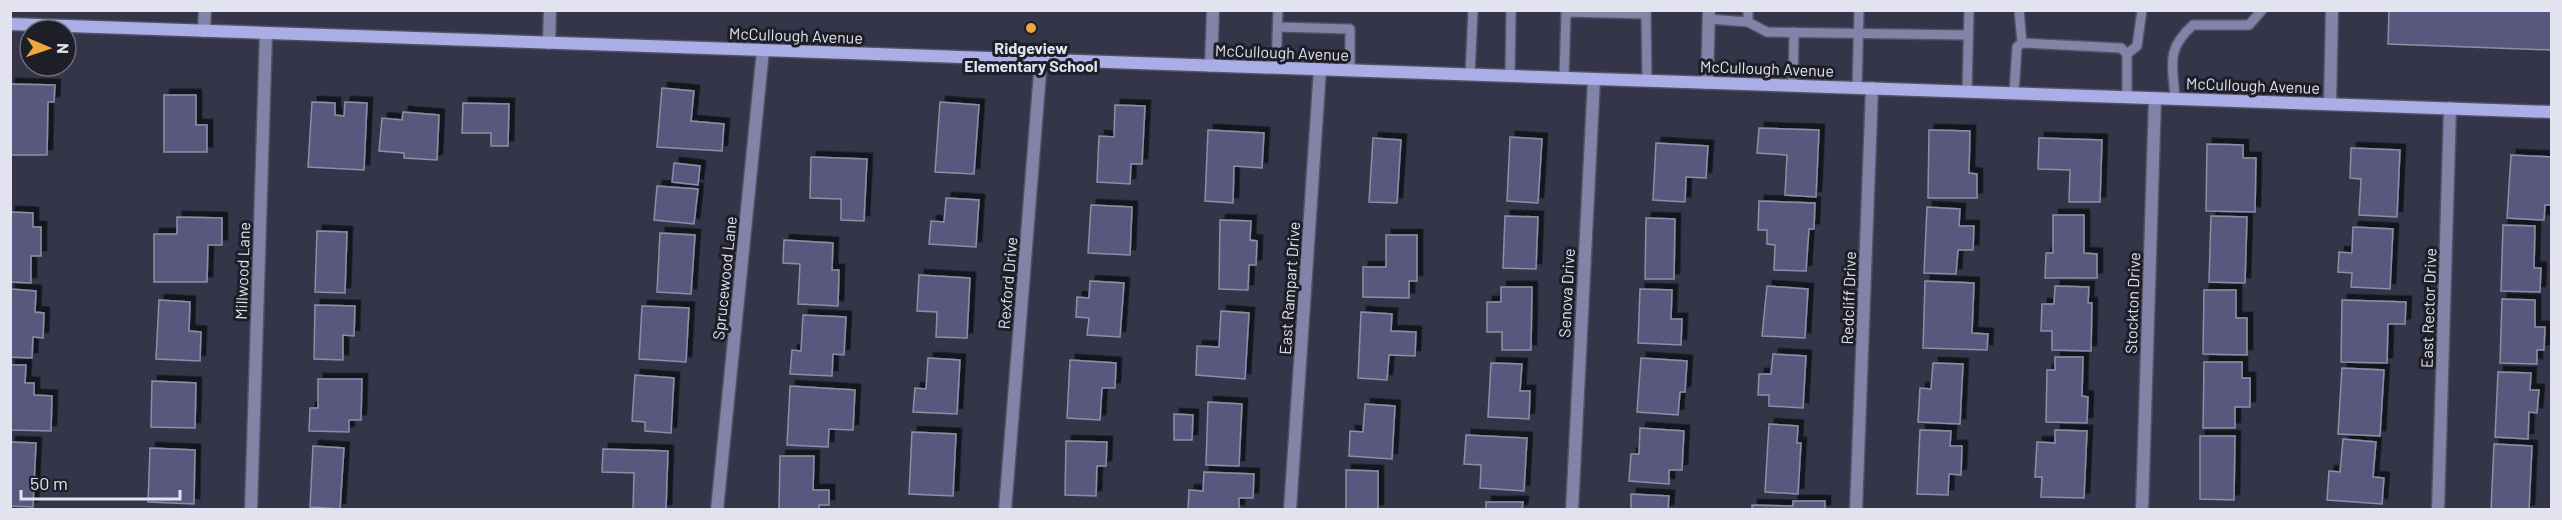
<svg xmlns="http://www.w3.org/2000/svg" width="2562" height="520" viewBox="0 0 2562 520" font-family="Barlow,sans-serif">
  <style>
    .building { fill: #58597f; stroke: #8c8ea5; stroke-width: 1.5; filter: url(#shadow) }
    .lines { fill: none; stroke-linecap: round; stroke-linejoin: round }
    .service-casing { stroke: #505164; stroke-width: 12 }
    .minor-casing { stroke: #505164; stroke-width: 15 }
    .tertiary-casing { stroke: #505164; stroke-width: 15 }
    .secondary-casing { stroke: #505164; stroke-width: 15 }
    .service { stroke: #8183a7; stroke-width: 9 }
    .minor { stroke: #8183a7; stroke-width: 12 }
    .tertiary { stroke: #8183a7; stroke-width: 12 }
    .secondary { stroke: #abade6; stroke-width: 12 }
    .poi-dot { fill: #efa73d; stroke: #1d1e27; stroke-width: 2 }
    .labels { text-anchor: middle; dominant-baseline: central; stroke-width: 6; stroke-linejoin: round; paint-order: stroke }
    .street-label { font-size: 16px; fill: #e2e3ef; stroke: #1d1e27 }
    .poi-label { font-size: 16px; font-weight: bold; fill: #e2e3ef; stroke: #1d1e27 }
  </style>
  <defs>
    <filter id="shadow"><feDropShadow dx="5.5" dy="-5.5" stdDeviation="0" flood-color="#0009"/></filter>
  </defs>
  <rect width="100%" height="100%" fill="#343549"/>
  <g class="building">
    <polygon points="2389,10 2552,10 2552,50 2388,44"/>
    <polygon points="10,84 55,85 54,102 48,102 47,155 10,155"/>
    <polygon points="662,88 694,91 691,121 724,124 722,151 657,147"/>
    <polygon points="164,95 196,95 196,125 207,125 207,152 164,152"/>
    <polygon points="312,102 335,103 335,115 344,116 345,102 367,103 364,170 308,167"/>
    <polygon points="940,102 979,105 974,174 935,172"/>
    <polygon points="463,103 509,104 508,146 491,146 491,133 462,133"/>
    <polygon points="1115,105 1145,106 1142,164 1131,164 1130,184 1097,182 1099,136 1114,137"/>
    <polygon points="403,112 439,115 437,160 404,158 404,153 379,151 382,118 402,120"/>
    <polygon points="1759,128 1819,130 1816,197 1785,195 1787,155 1757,153"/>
    <polygon points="1208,130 1264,133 1262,168 1234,166 1233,203 1205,201"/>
    <polygon points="1929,130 1970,131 1969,173 1977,174 1977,198 1928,198"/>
    <polygon points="1510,137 1542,139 1538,203 1507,201"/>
    <polygon points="1373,138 1401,140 1397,203 1369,202"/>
    <polygon points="2039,138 2102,140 2100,202 2069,202 2070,170 2038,169"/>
    <polygon points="1656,143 1708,146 1706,178 1686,177 1685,202 1653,200"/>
    <polygon points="2207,144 2243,145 2243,158 2256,158 2255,212 2206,211"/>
    <polygon points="2351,148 2400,150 2397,217 2359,215 2361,179 2350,178"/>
    <polygon points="2511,155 2552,157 2552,205 2545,205 2544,220 2507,218"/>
    <polygon points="811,157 867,159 864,221 841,220 841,199 810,198"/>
    <polygon points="674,163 700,166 698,185 672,182"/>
    <polygon points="657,186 698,189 694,224 654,220"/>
    <polygon points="946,198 979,200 976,247 929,244 931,221 944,222"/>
    <polygon points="1759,201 1815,203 1814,229 1809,229 1806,271 1774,270 1775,245 1767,244 1767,230 1758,230"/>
    <polygon points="1091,205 1132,207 1130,255 1088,253"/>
    <polygon points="1927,207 1960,209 1959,226 1974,226 1973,250 1958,250 1956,274 1924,273"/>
    <polygon points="10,212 33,213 33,227 41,227 41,256 31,256 31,283 10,282"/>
    <polygon points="2053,215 2084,215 2084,253 2097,254 2097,278 2045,278 2046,253 2053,253"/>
    <polygon points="1505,216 1538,217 1536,269 1503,268"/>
    <polygon points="2211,216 2247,217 2245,283 2209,282"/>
    <polygon points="177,217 222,218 222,245 208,245 207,282 154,282 154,234 177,234"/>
    <polygon points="1646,218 1675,219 1674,279 1645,279"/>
    <polygon points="1220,220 1251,221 1250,240 1257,241 1256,265 1249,265 1248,290 1219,289"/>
    <polygon points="2503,225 2535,226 2534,268 2541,268 2540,292 2501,291"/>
    <polygon points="2353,227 2393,229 2390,289 2351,287 2352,273 2338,272 2339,252 2352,253"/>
    <polygon points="317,231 347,232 345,293 315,292"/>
    <polygon points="660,233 695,235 691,294 657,292"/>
    <polygon points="1386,235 1417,235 1417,281 1409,281 1409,298 1363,297 1363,267 1386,267"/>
    <polygon points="784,240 833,243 832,270 839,270 838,306 798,304 800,264 783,263"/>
    <polygon points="919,275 970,278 967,338 936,337 937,312 917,311"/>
    <polygon points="1090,281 1124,283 1120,337 1087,335 1089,318 1076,317 1077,297 1089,298"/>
    <polygon points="1925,281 1974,283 1972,333 1988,334 1987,350 1923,348"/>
    <polygon points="1767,286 1808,289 1805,338 1762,336"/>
    <polygon points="2055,286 2089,287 2088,303 2092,303 2091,351 2052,350 2052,331 2041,331 2042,304 2054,304"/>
    <polygon points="1501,287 1532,287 1531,350 1502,350 1502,332 1487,332 1487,302 1501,302"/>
    <polygon points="10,289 36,291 35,312 44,313 43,338 33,337 32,358 10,357"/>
    <polygon points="1640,289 1672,290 1671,319 1682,319 1681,345 1638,343"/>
    <polygon points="2204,290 2236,290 2236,318 2247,318 2247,355 2203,354"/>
    <polygon points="2502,299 2535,300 2535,327 2545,327 2544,350 2537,350 2537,364 2500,363"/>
    <polygon points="159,300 190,302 189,331 201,332 200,361 156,359"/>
    <polygon points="2342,300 2406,302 2405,324 2388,324 2387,363 2341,362"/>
    <polygon points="315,305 355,306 354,336 343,335 343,360 314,359"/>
    <polygon points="642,306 689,308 686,362 639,359"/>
    <polygon points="1221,311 1249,313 1245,379 1196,375 1197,346 1219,347"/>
    <polygon points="1361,312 1392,314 1391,331 1416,332 1415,356 1389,355 1387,380 1358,378"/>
    <polygon points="803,315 846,317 844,355 833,354 832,376 790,374 792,350 801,351"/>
    <polygon points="1773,354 1806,356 1803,408 1769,406 1769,395 1758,395 1759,374 1771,374"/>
    <polygon points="2055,357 2083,357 2082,396 2088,397 2087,423 2046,422 2047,370 2055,370"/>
    <polygon points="928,358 960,360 957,414 913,412 915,388 926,389"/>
    <polygon points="1641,358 1687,361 1685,392 1680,392 1678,415 1637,412"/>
    <polygon points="1070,360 1116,363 1115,388 1102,388 1100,420 1067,418"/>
    <polygon points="2204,362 2242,362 2242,378 2250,378 2250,407 2235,407 2235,428 2203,428"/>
    <polygon points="1491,363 1522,364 1520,391 1530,391 1529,419 1488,417"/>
    <polygon points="1933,363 1963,364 1960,424 1918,422 1920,388 1931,389"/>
    <polygon points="10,365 26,365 25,383 34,383 34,395 52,396 51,431 10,430"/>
    <polygon points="2342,368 2384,370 2380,436 2338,434"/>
    <polygon points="2498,372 2531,373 2530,390 2539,390 2537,413 2529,412 2528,439 2495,437"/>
    <polygon points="635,375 674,378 671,433 645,431 645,422 632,421"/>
    <polygon points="318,379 362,379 361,420 349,420 349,432 309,431 310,408 318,408"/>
    <polygon points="152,381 196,383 195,428 151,427"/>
    <polygon points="790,386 855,390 853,430 829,429 828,447 787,445"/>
    <polygon points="1208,402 1242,404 1239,466 1206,465"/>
    <polygon points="1365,404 1395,406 1392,459 1349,456 1350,431 1363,432"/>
    <polygon points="1174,414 1193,415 1192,440 1174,440"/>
    <polygon points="1769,424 1798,426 1797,443 1801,443 1798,494 1765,492"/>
    <polygon points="1640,428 1684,431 1682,470 1669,470 1669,484 1629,481 1631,454 1639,454"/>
    <polygon points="1920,430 1951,431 1950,446 1962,446 1961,475 1949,474 1948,495 1917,494"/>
    <polygon points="2055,430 2087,431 2084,498 2041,497 2042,477 2035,477 2037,442 2055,443"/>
    <polygon points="912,432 956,434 953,496 909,494"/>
    <polygon points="1466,435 1527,438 1524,491 1480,488 1481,465 1464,464"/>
    <polygon points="2200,436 2235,436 2234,500 2200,499"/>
    <polygon points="2343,439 2376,442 2373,477 2384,478 2382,504 2327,500 2329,471 2340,472"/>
    <polygon points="1066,441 1107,442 1106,466 1097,466 1096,496 1065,495"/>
    <polygon points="10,442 36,443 33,507 10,506"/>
    <polygon points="2494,444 2532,446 2529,510 2491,510"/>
    <polygon points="313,446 344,448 340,509 310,507"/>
    <polygon points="150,448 195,450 194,504 148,502"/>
    <polygon points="603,449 668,451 666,510 633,510 634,473 602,472"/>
    <polygon points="780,456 814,456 813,490 829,490 829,505 819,505 819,510 779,510"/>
    <polygon points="1346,470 1378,471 1378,510 1346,510"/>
    <polygon points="1204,472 1254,474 1253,498 1239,498 1239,510 1188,510 1189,490 1203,491"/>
    <polygon points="1631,494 1669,496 1668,510 1631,510"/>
    <polygon points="1793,501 1825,501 1825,510 1752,510 1752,505 1793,506"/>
    <polygon points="1486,502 1523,502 1522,510 1486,510"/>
  </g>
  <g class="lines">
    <g class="service-casing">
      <g id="service">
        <polyline points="1646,10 1647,81"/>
        <polyline points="2019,10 2022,43 2121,48 2127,54 2127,97"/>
        <polyline points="1709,19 1748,22 1748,10"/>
        <polyline points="1748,22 1767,32 1968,35"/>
        <polyline points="1278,27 1350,29 1350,71"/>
        <polyline points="2127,54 2137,46 2142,10"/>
        <polyline points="1276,68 1278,10"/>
        <polyline points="1470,75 1473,10"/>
        <polyline points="1510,76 1511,10"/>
        <polyline points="1564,78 1566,12 1646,14"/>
        <polyline points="1793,86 1794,32"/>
        <polyline points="1857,88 1859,10"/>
        <polyline points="1967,91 1969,10"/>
        <polyline points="2014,93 2017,47 2022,43"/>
        <path d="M 2175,99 C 2173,65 2165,50 2193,25 L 2249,25 L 2262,10"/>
      </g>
    </g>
    <g class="minor-casing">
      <g id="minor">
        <polyline points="204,31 205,10"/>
        <polyline points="1707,83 1709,10"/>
        <polyline points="251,510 266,33"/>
        <polyline points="717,510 763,50"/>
        <polyline points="1005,510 1041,60"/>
        <polyline points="1290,510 1320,69"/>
        <polyline points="1572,510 1594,79"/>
        <polyline points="1856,510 1872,88"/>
        <polyline points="2142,510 2155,98"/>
        <polyline points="2438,510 2450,108"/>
      </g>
    </g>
    <g class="tertiary-casing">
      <g id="tertiary">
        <polyline points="549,43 550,10"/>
        <polyline points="1211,66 1213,10"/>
        <polyline points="2330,104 2332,10"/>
      </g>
    </g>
    <g class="secondary-casing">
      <polyline id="secondary" points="10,24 2552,112"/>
    </g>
    <use href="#service" class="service"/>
    <use href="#minor" class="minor"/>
    <use href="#tertiary" class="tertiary"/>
    <use href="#secondary" class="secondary"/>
  </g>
  <circle class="poi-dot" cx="1031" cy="28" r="6"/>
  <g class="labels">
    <g class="street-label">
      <text transform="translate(796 35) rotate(2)">McCullough Avenue</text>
      <text transform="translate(1282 52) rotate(2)">McCullough Avenue</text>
      <text transform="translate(1767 68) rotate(2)">McCullough Avenue</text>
      <text transform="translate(2253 85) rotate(2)">McCullough Avenue</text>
      <text transform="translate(242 271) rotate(-88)">Millwood Lane</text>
      <text transform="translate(724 278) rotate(-84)">Sprucewood Lane</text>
      <text transform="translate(1007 283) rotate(-85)">Rexford Drive</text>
      <text transform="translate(1289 288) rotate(-86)">East Rampart Drive</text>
      <text transform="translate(1566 293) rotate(-87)">Senova Drive</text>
      <text transform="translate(1848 298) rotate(-88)">Redcliff Drive</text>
      <text transform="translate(2132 303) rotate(-88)">Stockton Drive</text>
      <text transform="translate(2428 308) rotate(-88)">East Rector Drive</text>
    </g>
    <g class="poi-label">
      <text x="1031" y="47">Ridgeview<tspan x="1031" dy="18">Elementary School</tspan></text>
    </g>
  </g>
  <rect width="2562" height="520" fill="none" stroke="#e2e3ef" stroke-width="24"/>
  <g transform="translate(48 48) rotate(92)"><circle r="28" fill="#1d1e27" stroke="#6c6d77" stroke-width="1.5"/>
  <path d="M0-4.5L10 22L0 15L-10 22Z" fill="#efa73d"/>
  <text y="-9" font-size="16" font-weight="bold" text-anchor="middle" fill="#e2e3ef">N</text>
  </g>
  <path d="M21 490v9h159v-9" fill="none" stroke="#e2e3ef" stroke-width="3"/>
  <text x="30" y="490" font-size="18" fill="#e2e3ef" stroke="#1d1e27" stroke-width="4.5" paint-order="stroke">50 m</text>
</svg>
